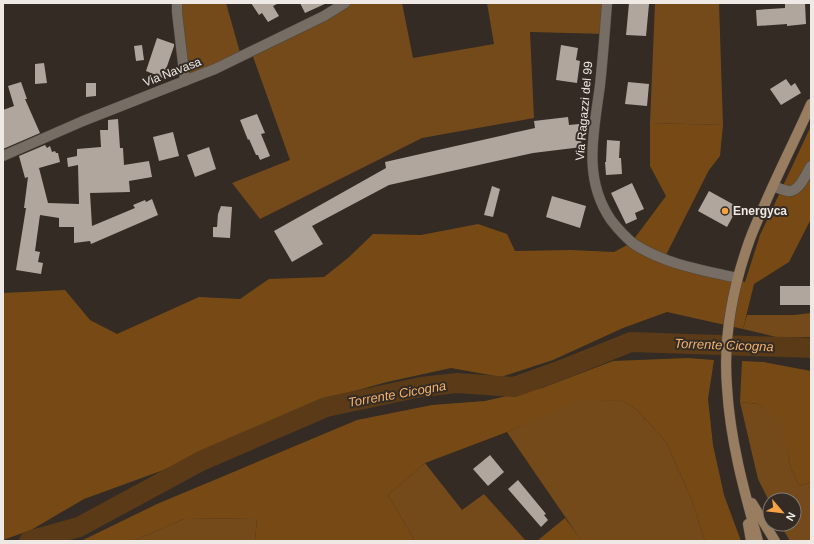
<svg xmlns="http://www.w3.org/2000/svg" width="814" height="544" viewBox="0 0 814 544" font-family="Helvetica,sans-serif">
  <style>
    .green { fill: #744a1a }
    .forest { fill: #774a15 }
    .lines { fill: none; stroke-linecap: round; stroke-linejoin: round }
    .river { stroke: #5a3a17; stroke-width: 20 }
    .building { fill: #b0a69d }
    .street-casing { stroke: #4e4741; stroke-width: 11 }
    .secondary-casing { stroke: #4e4741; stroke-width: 11 }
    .street { stroke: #766d64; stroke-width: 10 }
    .secondary { stroke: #997d60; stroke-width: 10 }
    .poi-dot { fill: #f5a346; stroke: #332b24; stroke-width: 1.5 }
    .labels { text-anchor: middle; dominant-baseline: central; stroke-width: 4; stroke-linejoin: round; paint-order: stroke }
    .street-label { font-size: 12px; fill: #eee9e4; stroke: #332b24 }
    .poi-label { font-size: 12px; font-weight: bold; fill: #eee9e4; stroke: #332b24; text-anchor: start }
    .water-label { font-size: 13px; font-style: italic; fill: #f4b26f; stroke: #332b24 }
  </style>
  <rect width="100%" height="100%" fill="#332b24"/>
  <g class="green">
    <polygon points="178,3 226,3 241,56 183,79"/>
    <polygon points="340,3 402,3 413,58 494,44 487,3 608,3 606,34 530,32 534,118 422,138 260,219 232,183 290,160 251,51"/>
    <polygon points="655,3 719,3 723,125 650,123"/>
    <polygon points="811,313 811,337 780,338 743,329 747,315 794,315"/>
    <polygon points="581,399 624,401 638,411 666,442 691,498 705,541 581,540 507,432"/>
    <polygon points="740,402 758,404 782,421 791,468 799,486 811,482 811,541 790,541 780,524 794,524 794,500 770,500 770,503 758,479"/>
    <polygon points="425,463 462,510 484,494 526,541 415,541 388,495"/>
    <polygon points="257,518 255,541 133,541 184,519"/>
  </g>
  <g class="forest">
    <polygon points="650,123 723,125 720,156 709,170 666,255 745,282 760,235 811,126 811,219 789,262 754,284 743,329 667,312 623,328 553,360 501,377 451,368 387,382 318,401 169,468 84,499 31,530 3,540 3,293 65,290 90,320 117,334 199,297 240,299 269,279 324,277 348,258 373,234 421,235 478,224 507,234 515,251 571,250 614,252 631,243 666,196 650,166"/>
    <polygon points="688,358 714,360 708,399 713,445 724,495 741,541 705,541 691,498 666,442 638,411 624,401 581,400 507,432 425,463 388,495 415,541 255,541 257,518 184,519 133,541 81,541 157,504 357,420 432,405 485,401 542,388 613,361"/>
    <polygon points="742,361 763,362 811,371 811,482 799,486 791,468 781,421 758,404 740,402"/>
    <polygon points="565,518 582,541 537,541"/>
  </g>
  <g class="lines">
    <polyline class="river" points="29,541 79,527 201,461 326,407 421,387 457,383 514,387 556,372 631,342 811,348"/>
  </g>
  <g class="building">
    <polygon points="251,3 279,3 273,6 279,16 268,22 262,13 259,15"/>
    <polygon points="300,3 327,3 305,13"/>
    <polygon points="629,3 649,4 646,36 626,35"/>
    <polygon points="785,3 805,3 806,24 787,26 787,24 757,26 756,10 785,8"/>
    <polygon points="157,38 174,44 174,46 163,78 146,71"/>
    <polygon points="142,45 144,60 136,61 134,46"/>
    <polygon points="561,45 578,48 576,60 580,61 577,83 556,80"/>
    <polygon points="44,63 47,83 35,84 35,64"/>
    <polygon points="786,79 791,86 795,83 801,93 781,105 770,89"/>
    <polygon points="21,82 27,99 25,99 40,133 3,149 3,110 14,106 8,86"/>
    <polygon points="628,82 649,84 647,106 625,104"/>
    <polygon points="86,83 96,83 96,96 86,97"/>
    <polygon points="257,114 265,133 261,134 270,156 260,160 258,155 256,155 249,139 248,140 240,120"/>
    <polygon points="568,117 569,125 579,124 582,147 533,153 389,185 312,226 323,244 292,262 274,231 386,168 385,162 535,128 534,121"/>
    <polygon points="118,119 120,148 123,148 124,165 149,161 152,177 129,181 130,192 90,193 92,226 135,208 133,205 145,200 146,202 152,199 158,215 91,244 90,241 74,243 74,227 59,227 59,218 40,215 35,251 40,252 38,262 43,263 41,274 16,270 26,208 24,208 28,177 25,178 19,156 45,145 47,148 50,146 52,152 55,151 56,153 58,153 60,162 39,168 48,203 79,204 78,165 68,167 67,158 77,156 77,149 101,147 100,130 108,130 108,120"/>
    <polygon points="173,132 179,156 159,161 153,137"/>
    <polygon points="607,140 620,141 619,158 621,158 622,174 606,175 605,162 606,162"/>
    <polygon points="209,147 216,169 195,177 187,155"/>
    <polygon points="632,183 644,209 635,213 637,219 626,224 611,193"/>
    <polygon points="492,186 500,189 493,217 484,215"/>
    <polygon points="709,191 738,207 727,227 698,211"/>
    <polygon points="552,196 586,206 580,228 546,217"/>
    <polygon points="221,206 232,207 230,238 213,237 213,227 217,227 218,214"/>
    <rect x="780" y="286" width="31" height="19"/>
    <polygon points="490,455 504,472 488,486 473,469"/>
    <polygon points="518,480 546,514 544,515 548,520 541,527 508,489"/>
  </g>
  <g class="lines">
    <g class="street-casing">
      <g id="street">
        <polyline points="177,3 177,12 185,81"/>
        <path d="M 607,3 C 605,30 603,57 600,85 C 594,132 582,178 611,220 C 618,229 625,237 634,244 C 664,264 703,270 737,278"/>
        <polyline points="3,156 83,121 215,69 324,16 345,3"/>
        <path d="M 773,186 C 778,188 783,190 788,191 C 799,193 806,174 811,166"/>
      </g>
    </g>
    <g class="secondary-casing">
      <g id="secondary">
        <polyline points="752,503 775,541"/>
        <polyline points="748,524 751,541"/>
        <path d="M 758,541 C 744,491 730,440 727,387 C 723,337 733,286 750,239 C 754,228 759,217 764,206 C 779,171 796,138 811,104"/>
      </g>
    </g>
    <use href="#street" class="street"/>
    <use href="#secondary" class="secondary"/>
  </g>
  <circle class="poi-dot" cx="725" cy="211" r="4"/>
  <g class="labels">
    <g class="street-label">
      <text transform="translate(172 72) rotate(-21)">Via Navasa</text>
      <text transform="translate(584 111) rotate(-85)">Via Ragazzi del 99</text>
    </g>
    <g class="poi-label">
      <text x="733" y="211">Energyca</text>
    </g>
    <g class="water-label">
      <text transform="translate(724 345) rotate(2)">Torrente Cicogna</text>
      <text transform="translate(397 394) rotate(-10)">Torrente Cicogna</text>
    </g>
  </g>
  <rect width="814" height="544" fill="none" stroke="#eee9e4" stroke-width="8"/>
  <g transform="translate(782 512) rotate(118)"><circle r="19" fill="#332b24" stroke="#7e7771"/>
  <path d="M0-3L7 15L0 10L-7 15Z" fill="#f5a346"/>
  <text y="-6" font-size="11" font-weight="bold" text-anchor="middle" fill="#eee9e4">N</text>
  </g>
</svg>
